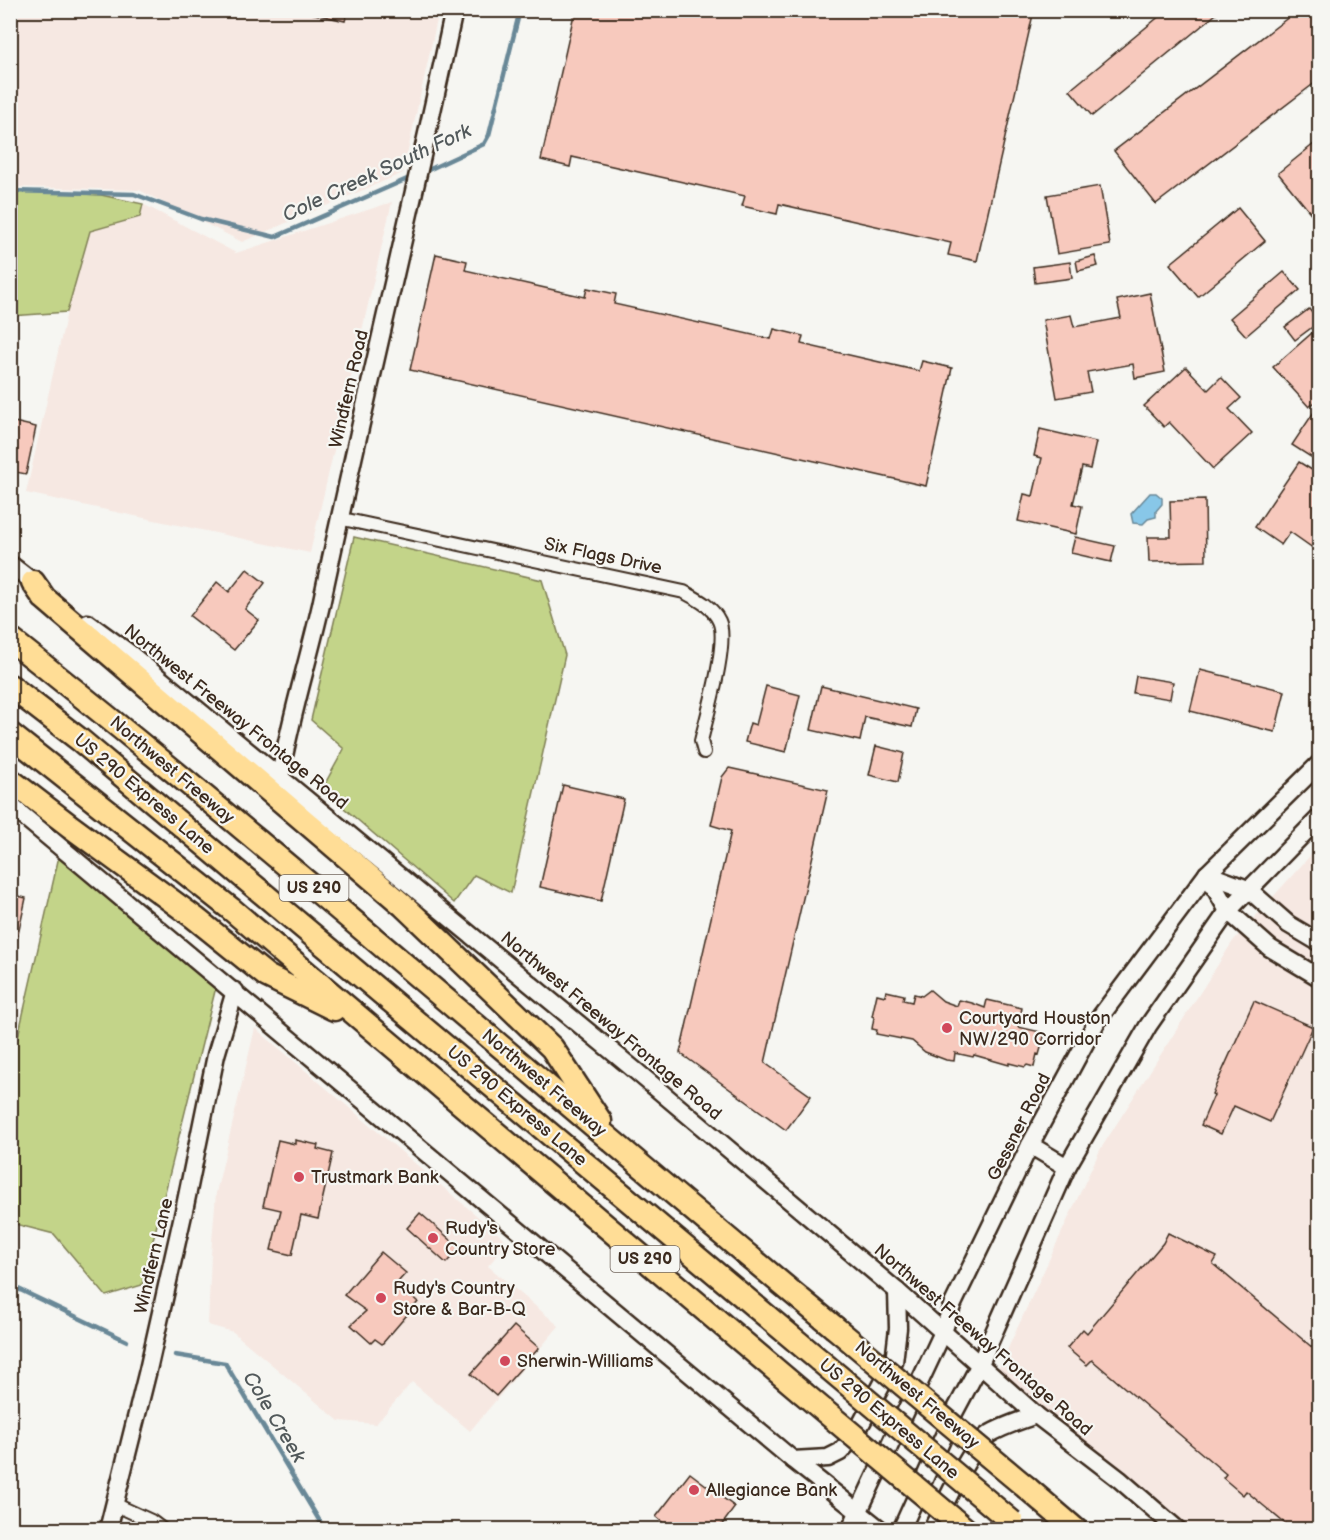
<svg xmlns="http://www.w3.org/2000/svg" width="1330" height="1540" viewBox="0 0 1330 1540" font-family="'Balsamiq Sans',sans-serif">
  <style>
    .built { fill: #f6e8e2 }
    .green { fill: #c3d489; stroke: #7f7f54; stroke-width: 1.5 }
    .water { fill: #88c7e8; stroke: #698897; stroke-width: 1.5 }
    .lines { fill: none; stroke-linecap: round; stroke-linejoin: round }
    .stream { stroke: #698897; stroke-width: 4.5 }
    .building { fill: #f7c9bd; stroke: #3b2a1e; stroke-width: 1.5 }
    .street-casing { stroke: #3b2a1e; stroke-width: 16 }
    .secondary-casing { stroke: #3b2a1e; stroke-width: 21 }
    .highway-casing { stroke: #3b2a1e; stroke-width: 27 }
    .street { stroke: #f6f6f2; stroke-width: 12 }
    .secondary { stroke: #f6f6f2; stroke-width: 16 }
    .highway { stroke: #ffdd96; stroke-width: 22 }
    .highway-bridge-casing { stroke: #3b2a1e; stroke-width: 27; stroke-linecap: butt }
    .highway-bridge { stroke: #ffdd96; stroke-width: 22 }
    .poi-dot { fill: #d1495b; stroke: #f6f6f2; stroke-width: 2 }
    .labels { text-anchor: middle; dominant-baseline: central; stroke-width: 4.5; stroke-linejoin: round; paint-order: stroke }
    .shield { fill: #f6f6f2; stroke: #73675e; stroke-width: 1.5 }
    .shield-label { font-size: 16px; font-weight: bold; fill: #3b2a1e }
    .street-label { font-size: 18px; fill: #3b2a1e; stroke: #f6f6f2 }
    .poi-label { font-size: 18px; fill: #3b2a1e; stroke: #f6f6f2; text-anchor: start }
    .water-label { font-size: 20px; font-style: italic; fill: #52595b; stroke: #f6f6f2 }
  </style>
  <rect width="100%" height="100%" fill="#f6f6f2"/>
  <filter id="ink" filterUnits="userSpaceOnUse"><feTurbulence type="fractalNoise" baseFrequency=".0167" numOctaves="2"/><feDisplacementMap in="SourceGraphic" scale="12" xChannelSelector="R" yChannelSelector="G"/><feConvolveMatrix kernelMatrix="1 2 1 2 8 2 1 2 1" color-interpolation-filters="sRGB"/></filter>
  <g filter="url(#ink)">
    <g class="built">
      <polygon points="11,11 439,11 403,173 242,242 139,190 11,187"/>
      <polygon points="392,202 310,553 26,493 67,312 90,231 140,217 143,204 236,253"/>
      <polygon points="1319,846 1319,1529 1165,1529 996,1374 1100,1150 1233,941"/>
      <polygon points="255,1028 508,1242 488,1266 559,1326 470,1431 412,1382 376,1424 339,1421 233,1332 208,1325 211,1254 216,1193"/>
    </g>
    <g class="green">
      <polygon points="10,190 101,195 143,204 140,217 90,231 67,312 11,316"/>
      <polygon points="354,537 542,580 565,655 511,893 474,875 454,903 322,789 344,749 311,720"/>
      <polygon points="59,856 217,983 142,1285 106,1296 54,1234 11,1223 11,1067"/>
    </g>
    <polygon class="water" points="1150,493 1156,493 1162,498 1162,504 1156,511 1156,517 1148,519 1143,524 1133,523 1131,514"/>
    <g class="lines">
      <g class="stream">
        <polyline points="424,172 484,144 489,135 520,10"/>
        <polyline points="10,191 134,194 201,219 275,237 414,176"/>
        <polyline points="10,1285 127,1341"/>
        <polyline points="175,1355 225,1363 325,1530"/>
      </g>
    </g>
    <g class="building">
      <polygon points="298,10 348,10 345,21"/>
      <polygon points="575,10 1034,10 977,261 948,255 951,243 779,204 777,214 742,206 745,196 572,157 570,167 541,160"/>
      <polygon points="1167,10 1221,10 1092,116 1070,90"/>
      <polygon points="1298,10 1320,10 1320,79 1156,204 1114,151"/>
      <polygon points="1320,139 1320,221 1318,222 1278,173"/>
      <polygon points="1100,186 1110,245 1057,254 1047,195"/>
      <polygon points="1238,208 1265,241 1198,297 1170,264"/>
      <polygon points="436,254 467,261 465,270 585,297 587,288 616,294 614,304 771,339 774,329 803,336 801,344 919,371 922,361 952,368 926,486 410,370"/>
      <polygon points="1095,256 1098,266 1078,271 1076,261"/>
      <polygon points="1070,262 1072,278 1035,283 1033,267"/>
      <polygon points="1284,272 1300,290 1246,336 1230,318"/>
      <polygon points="1150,293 1165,372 1135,378 1133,364 1087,372 1091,392 1057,398 1043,320 1071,315 1074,327 1121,318 1117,300"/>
      <polygon points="1309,309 1319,322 1295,340 1285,327"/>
      <polygon points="1320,326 1320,398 1309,407 1273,367"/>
      <polygon points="1186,367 1208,390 1221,377 1241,398 1229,409 1252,433 1213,469 1169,422 1164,427 1144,406"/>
      <polygon points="1314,412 1320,416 1320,463 1292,445"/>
      <polygon points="10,421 36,427 26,474 10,471"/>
      <polygon points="1040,429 1096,442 1090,469 1082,467 1073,504 1082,506 1076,534 1018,521 1024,494 1033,496 1042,458 1034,456"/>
      <polygon points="1299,462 1320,475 1320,553 1290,532 1281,545 1255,527"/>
      <polygon points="1205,500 1206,561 1149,562 1148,537 1171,537 1170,501"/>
      <polygon points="1075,537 1115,546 1111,562 1071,553"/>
      <polygon points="247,569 265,583 245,609 259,620 234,650 190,616 217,582 229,592"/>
      <polygon points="1200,670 1285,691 1275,732 1190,711"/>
      <polygon points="1136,676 1173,682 1170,699 1133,693"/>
      <polygon points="766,686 800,695 786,752 745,742 750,723 756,725"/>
      <polygon points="821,686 916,709 912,727 865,717 860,741 811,730"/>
      <polygon points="876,746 904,753 898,782 869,775"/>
      <polygon points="729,768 828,790 765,1063 811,1096 786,1130 680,1053 731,831 711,825 722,777"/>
      <polygon points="563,785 624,799 601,901 540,887"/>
      <polygon points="10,894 26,898 16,944 10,943"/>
      <polygon points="930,990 943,1001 957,1006 959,1000 972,1003 985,1008 987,1000 1022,1008 1018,1027 1045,1033 1039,1055 1037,1054 1034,1067 1027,1065 1025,1067 1009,1063 1009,1065 974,1055 973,1057 955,1053 954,1061 946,1060 925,1052 912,1041 876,1034 877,1030 872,1029 874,1017 872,1016 877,994 885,996 886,991 904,995 903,1000 912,1002 914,994 922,996"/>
      <polygon points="1254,1001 1313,1027 1270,1122 1234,1106 1221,1134 1201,1125 1214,1095 1212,1094"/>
      <polygon points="278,1140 295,1144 295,1140 318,1145 317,1149 333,1153 318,1219 301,1215 292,1255 271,1250 281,1210 263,1206"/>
      <polygon points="420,1213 460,1248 446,1263 407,1228"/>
      <polygon points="1168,1233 1217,1257 1213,1264 1320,1354 1320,1530 1286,1530 1289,1527 1246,1491 1243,1495 1223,1478 1226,1474 1092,1360 1087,1365 1067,1348 1083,1329 1087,1333 1163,1243"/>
      <polygon points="381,1252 406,1273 397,1283 418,1302 382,1344 375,1339 371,1343 351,1325 366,1311 344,1295"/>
      <polygon points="514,1326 539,1348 496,1396 471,1374"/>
      <polygon points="690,1473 735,1507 718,1530 672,1530 656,1517"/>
    </g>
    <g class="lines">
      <g class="street-casing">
        <g id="street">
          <path d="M 338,518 L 684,592 C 697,599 712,606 719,621 C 729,642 707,715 701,741 L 704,752"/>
          <polyline points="114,1504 151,1521 163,1530"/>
        </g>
      </g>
      <g class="secondary-casing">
        <g id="secondary">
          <polyline points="10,564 41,588"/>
          <polyline points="88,623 129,653 637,1072 897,1291 1036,1415 1119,1479 1178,1530"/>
          <path d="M 280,777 C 290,719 308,662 321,605 C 363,406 412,209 454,10"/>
          <polyline points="10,805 793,1460 881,1530"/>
          <polyline points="1207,874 1228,911 1270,948 1320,978"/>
          <polyline points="1207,874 1248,889 1288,924 1320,943"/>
          <polyline points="1030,1145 1067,1167"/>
          <polyline points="793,1460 828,1458 840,1452 854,1437 894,1362 898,1328 897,1291"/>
          <polyline points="108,1530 148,1370 185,1206 216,1055 235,991"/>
          <polyline points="850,1530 943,1332 952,1306 1030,1145 1097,1021 1207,874 1320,763"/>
          <polyline points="901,1530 955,1411 979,1366 1067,1167 1148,1026 1228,911 1320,817"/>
          <path d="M 934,1530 L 935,1523 C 947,1501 970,1447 988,1435 C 1002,1426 1020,1421 1036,1415"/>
        </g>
      </g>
      <g class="highway-casing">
        <g id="highway">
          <polyline points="33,582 44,598 404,906 552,1048 600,1121"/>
          <path d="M 10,639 C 291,861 558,1100 834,1327"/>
          <polyline points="10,686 80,740 819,1360"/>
          <polyline points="10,734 231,909 803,1393"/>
          <polyline points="10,780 70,826 195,918 267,976 334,1009"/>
          <polyline points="1027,1488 1076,1530"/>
        </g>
      </g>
      <use href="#street" class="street"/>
      <use href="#secondary" class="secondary"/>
      <use href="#highway" class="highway"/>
      <g class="highway-bridge-casing">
        <g id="highway-bridge">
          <polyline points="834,1327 1027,1488"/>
          <polyline points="819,1360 1012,1522"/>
          <polyline points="803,1393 966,1530"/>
        </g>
      </g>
      <use href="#highway-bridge" class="highway-bridge"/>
    </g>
  </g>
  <g class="poi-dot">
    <circle cx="947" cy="1028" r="6"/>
    <circle cx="299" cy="1177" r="6"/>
    <circle cx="433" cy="1238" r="6"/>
    <circle cx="381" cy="1298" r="6"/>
    <circle cx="505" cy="1361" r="6"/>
    <circle cx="694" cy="1490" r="6"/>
  </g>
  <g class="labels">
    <g class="shield">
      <rect x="279.5" y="875" width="69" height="26" rx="4.5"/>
      <rect x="610.5" y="1246" width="69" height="26" rx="4.5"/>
    </g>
    <g class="shield-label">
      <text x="314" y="888">US 290</text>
      <text x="645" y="1259">US 290</text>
    </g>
    <g class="street-label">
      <text transform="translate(349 389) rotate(-77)">Windfern Road</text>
      <text transform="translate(603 556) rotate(12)">Six Flags Drive</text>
      <text transform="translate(236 717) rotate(39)">Northwest Freeway Frontage Road</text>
      <text transform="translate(172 770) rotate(40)">Northwest Freeway</text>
      <text transform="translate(144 794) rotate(40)">US 290 Express Lane</text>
      <text transform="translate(611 1026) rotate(40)">Northwest Freeway Frontage Road</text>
      <text transform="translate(544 1083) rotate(40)">Northwest Freeway</text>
      <text transform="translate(517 1106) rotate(40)">US 290 Express Lane</text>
      <text transform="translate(1019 1127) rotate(-63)">Gessner Road</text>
      <text transform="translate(154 1256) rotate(-77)">Windfern Lane</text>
      <text transform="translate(983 1340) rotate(41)">Northwest Freeway Frontage Road</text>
      <text transform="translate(917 1395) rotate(40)">Northwest Freeway</text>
      <text transform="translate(889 1419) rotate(40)">US 290 Express Lane</text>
    </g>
    <g class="poi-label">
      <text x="959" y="1018">Courtyard Houston<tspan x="959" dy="21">NW/290 Corridor</tspan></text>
      <text x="311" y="1177">Trustmark Bank</text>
      <text x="445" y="1228">Rudy's<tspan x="445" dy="21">Country Store</tspan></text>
      <text x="393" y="1288">Rudy's Country<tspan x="393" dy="21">Store &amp; Bar-B-Q</tspan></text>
      <text x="517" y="1361">Sherwin-Williams</text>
      <text x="706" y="1490">Allegiance Bank</text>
    </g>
    <g class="water-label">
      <text transform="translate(377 173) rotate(-25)">Cole Creek South Fork</text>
      <text transform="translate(274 1417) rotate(59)">Cole Creek</text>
    </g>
  </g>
  <rect width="1330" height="1540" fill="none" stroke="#f6f6f2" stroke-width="36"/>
  <rect x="18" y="18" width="1294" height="1504" fill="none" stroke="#3b2a1e" stroke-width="2" filter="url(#ink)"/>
</svg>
